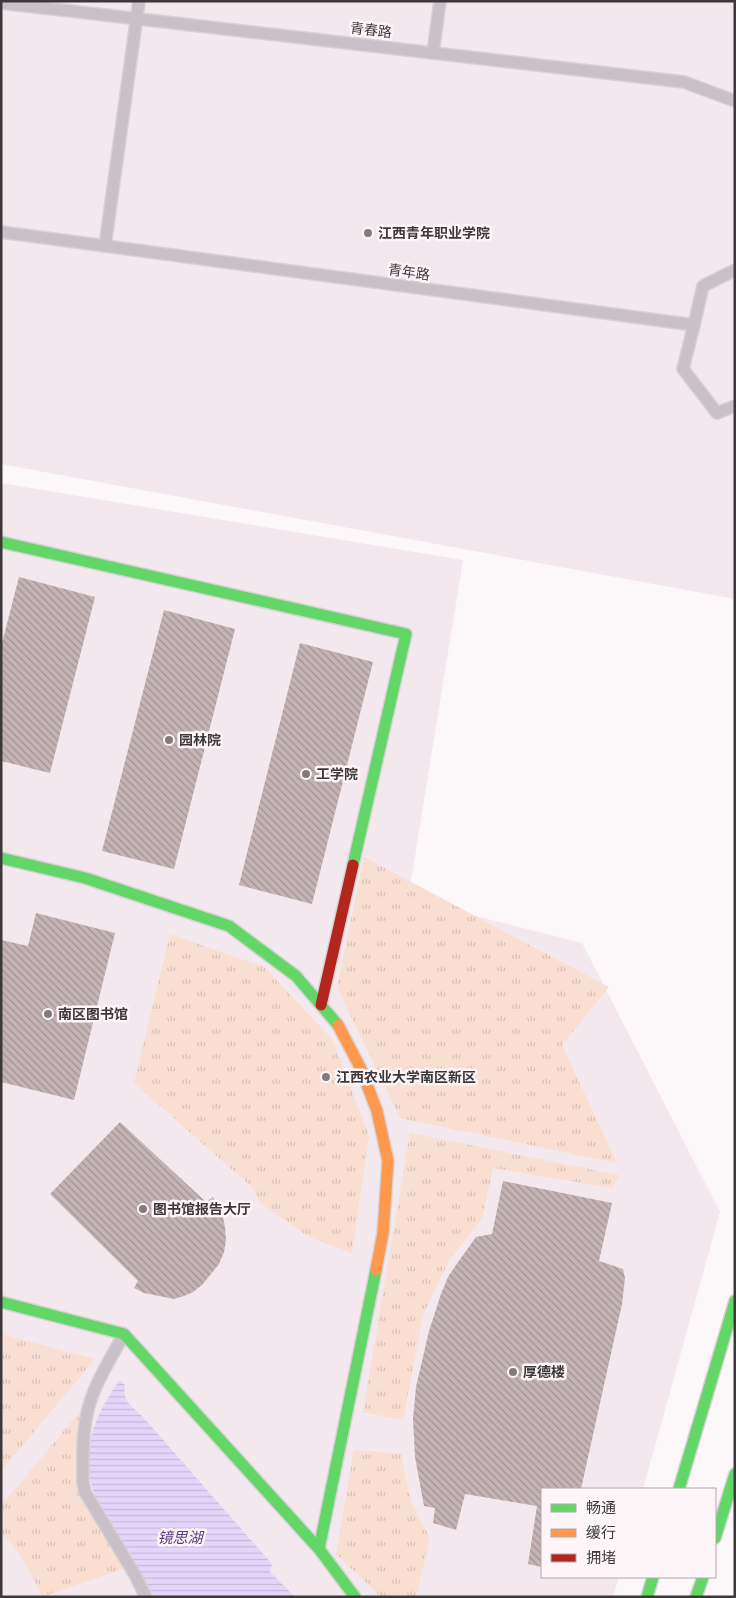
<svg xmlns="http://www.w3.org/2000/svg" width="736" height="1598" font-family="'PT Serif','Noto Sans SC',serif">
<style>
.built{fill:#f3e8ed}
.grass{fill:url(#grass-tufts)}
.water{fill:url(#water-rules)}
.building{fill:url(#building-back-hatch)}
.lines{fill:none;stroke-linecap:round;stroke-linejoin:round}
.lane-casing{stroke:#d5d2d3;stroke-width:14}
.fast-casing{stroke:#d5d2d3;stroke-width:14}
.slow-casing{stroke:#d5d2d3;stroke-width:14}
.jam-casing{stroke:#d5d2d3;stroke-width:14}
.lane{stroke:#cac1c8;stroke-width:11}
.fast{stroke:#63d668;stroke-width:11}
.slow{stroke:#ff974d;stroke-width:11}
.jam{stroke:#b3261e;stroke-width:11}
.poi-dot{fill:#807c7d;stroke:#fef5f8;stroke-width:2}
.labels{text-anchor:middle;stroke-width:5;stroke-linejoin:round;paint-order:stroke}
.street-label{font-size:14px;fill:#3d393a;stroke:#fef5f8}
.poi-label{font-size:14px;font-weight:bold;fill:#3d393a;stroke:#fef5f8;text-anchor:start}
.water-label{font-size:15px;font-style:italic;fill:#5e3b84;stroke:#fef5f8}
</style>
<defs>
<pattern id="grass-tufts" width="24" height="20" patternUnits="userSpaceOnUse" patternTransform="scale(1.25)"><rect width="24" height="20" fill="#f9dfd2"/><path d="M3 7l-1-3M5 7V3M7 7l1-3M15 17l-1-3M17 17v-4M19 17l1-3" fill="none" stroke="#d6c0b5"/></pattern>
<pattern id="water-rules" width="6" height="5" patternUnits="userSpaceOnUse" patternTransform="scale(1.25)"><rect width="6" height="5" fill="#e6d5fa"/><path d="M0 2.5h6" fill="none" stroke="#c6b8d7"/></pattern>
<pattern id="building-back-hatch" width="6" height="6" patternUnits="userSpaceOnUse" patternTransform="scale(1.25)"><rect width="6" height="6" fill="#c4b4b5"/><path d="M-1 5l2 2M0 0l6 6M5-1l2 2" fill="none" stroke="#a09394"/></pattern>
</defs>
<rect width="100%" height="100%" fill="#fcf7f9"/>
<g class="built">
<polygon points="1,1 735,1 735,599 1,464"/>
<polygon points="1,483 463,560 408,899 582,943 720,1212 643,1489 542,1489 542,1577 619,1577 613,1597 1,1597"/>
</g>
<g class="grass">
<polygon points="364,857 609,987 562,1045 617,1163 400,1118 337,987"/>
<polygon points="170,934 264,967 332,1039 369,1136 352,1253 309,1237 260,1203 253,1188 134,1083"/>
<polygon points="410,1133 619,1175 612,1188 493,1168 482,1219 449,1260 423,1315 403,1420 363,1412"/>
<polygon points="1,1334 95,1359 1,1471"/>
<path d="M81 1410 79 1492 123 1569 42 1597C31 1574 19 1550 1 1532V1506Z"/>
<polygon points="354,1450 401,1454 411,1502 430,1538 416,1597 381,1597 336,1554"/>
</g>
<path class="water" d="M120 1380 125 1385C122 1403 132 1405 143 1417L272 1564 270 1572 295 1597H154C141 1570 122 1548 107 1522 77 1470 85 1427 120 1380Z"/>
<g class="building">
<polygon points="19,577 95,597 50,773 1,761 1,647"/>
<polygon points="164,610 235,629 174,869 102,851"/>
<polygon points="300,643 373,662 312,904 239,885"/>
<polygon points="36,913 115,933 74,1100 1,1082 1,940 28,946"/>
<polygon points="120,1122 206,1202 213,1197 222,1213 225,1227 226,1240 224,1252 219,1264 202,1285 193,1292 184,1296 174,1299 144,1293 134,1288 138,1281 50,1194"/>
<polygon points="503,1181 612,1203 599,1261 623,1269 625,1278 622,1304 581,1489 542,1489 542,1567 528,1564 537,1506 465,1494 456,1530 433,1523 435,1508 424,1506 415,1457 413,1419 416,1387 429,1331 441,1294 448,1277 456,1265 476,1237 492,1234"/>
</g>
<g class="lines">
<g class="lane-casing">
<g id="lane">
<polyline points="1,3 684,82 735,101"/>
<polyline points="433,53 440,1"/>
<polyline points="1,232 694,325 683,369 717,413 735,406"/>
<polyline points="105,246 139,1"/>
<polyline points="694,325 703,286 735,270"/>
<path d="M124 1334C110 1360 93 1385 87 1414 82 1436 83 1461 83 1483L85 1492 135 1575 146 1597"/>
</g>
</g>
<g class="fast-casing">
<g id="fast">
<polyline points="1,542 406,634 353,865"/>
<polyline points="1,858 85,878 229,926 296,976 338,1025"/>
<polyline points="1,1302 124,1334 319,1549 355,1597"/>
<polyline points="679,1489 735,1301"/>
<polyline points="715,1538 735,1474"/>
<polyline points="319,1549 376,1270"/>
<polyline points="647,1597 653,1577"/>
<polyline points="696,1597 703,1577"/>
</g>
</g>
<g class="slow-casing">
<polyline id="slow" points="338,1025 361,1069 377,1111 388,1161 383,1233 376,1270"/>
</g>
<g class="jam-casing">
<polyline id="jam" points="321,1005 353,865"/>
</g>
<use href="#lane" class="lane"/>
<use href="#fast" class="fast"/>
<use href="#slow" class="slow"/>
<use href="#jam" class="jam"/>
</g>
<g class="poi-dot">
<circle cx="368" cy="233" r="5"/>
<circle cx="169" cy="740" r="5"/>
<circle cx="306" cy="774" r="5"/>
<circle cx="48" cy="1014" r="5"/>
<circle cx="326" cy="1077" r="5"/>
<circle cx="143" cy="1209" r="5"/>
<circle cx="513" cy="1372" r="5"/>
</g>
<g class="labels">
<g class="street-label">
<text transform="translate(371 30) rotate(7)" y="5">青春路</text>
<text transform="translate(409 272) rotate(8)" y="5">青年路</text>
</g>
<g class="poi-label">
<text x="378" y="238">江西青年职业学院</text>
<text x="179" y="745">园林院</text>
<text x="316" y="779">工学院</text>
<text x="58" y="1019">南区图书馆</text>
<text x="336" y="1082">江西农业大学南区新区</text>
<text x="153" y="1214">图书馆报告大厅</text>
<text x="523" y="1377">厚德楼</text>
</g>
<g class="water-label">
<text x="180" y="1543">镜思湖</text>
</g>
</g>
<rect width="736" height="1598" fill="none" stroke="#3d393a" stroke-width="5"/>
<rect x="541" y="1488" width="175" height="90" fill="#fef5f8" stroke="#b1aaac"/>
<rect x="551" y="1504" width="25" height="8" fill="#63d668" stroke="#b1aaac"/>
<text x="586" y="1513" font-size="15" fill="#3d393a">畅通</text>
<rect x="551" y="1529" width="25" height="8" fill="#ff974d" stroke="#b1aaac"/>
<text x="586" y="1538" font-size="15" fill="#3d393a">缓行</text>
<rect x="551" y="1554" width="25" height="8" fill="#b3261e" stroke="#b1aaac"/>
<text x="586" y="1563" font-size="15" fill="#3d393a">拥堵</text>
</svg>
